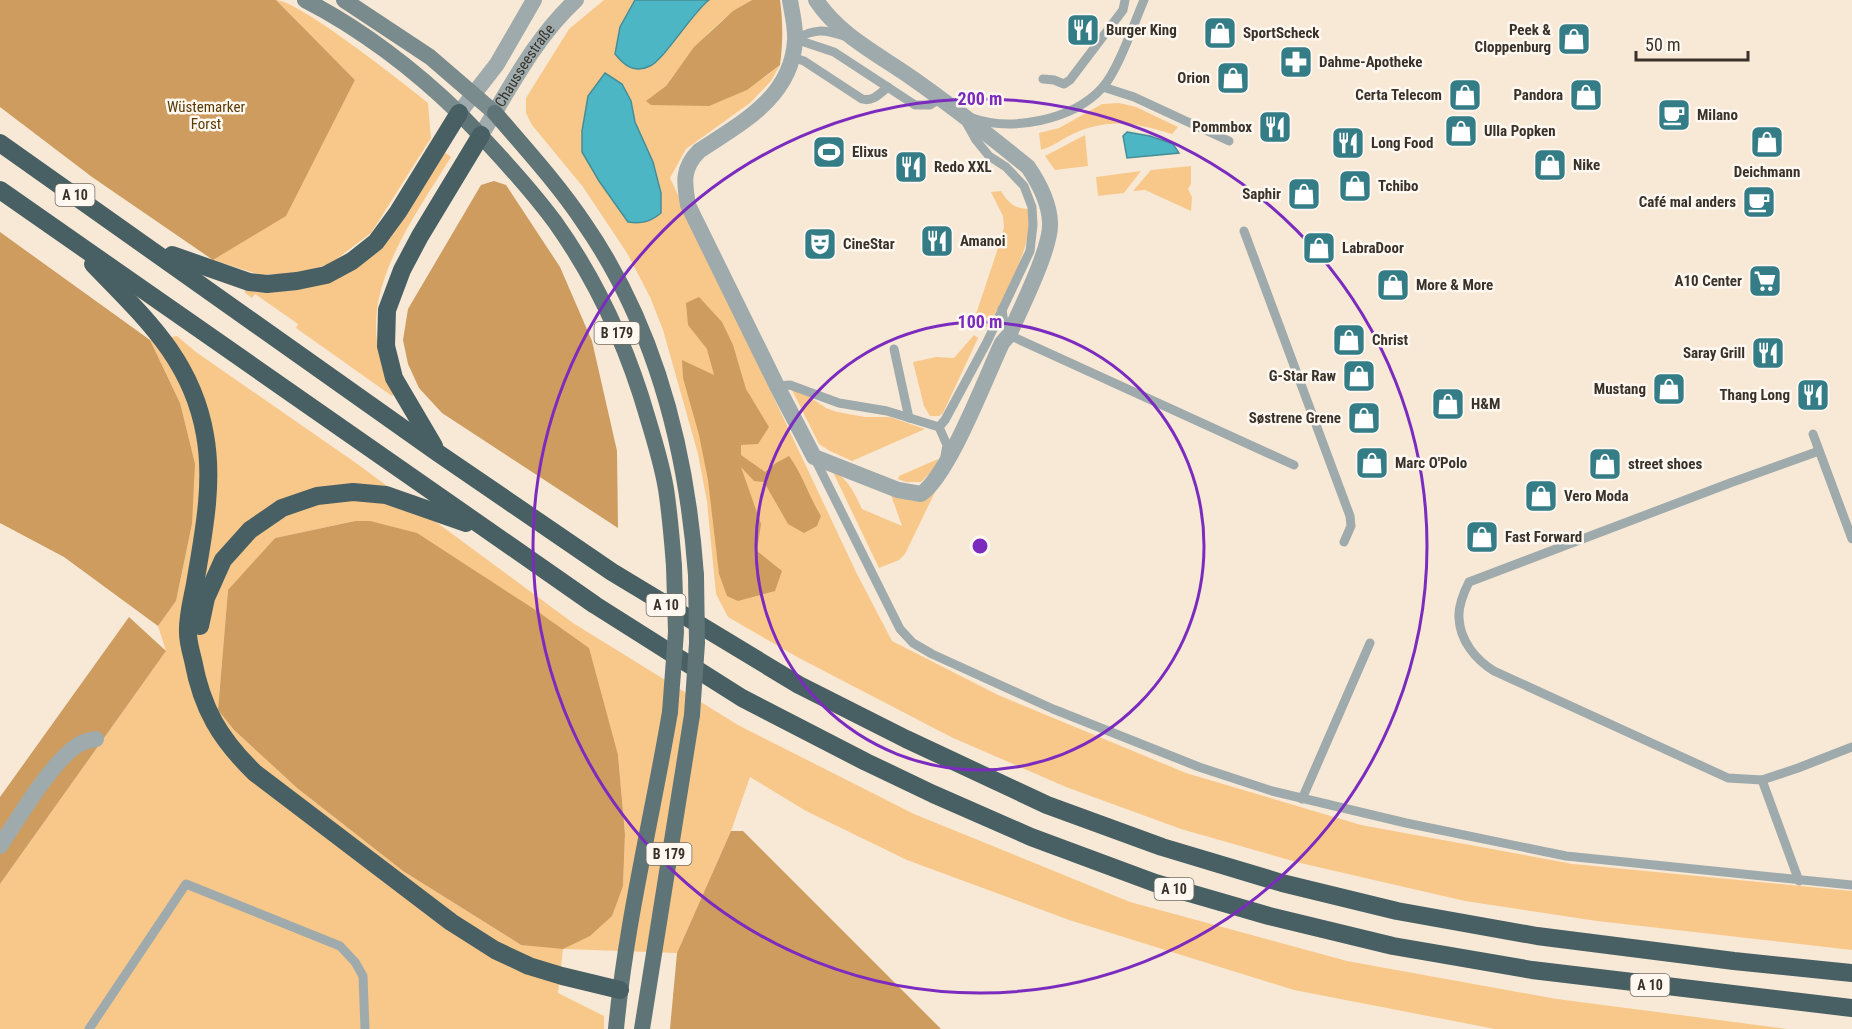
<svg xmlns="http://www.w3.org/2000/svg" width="1852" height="1029" font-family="'Roboto Condensed',sans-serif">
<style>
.green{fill:#f8c88b;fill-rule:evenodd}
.forest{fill:#cd9c5e}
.water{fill:#4cb6c5;stroke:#468e97;stroke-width:1.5}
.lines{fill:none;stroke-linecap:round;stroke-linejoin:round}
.service{stroke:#9faaac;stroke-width:9}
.minor{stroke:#9faaac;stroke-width:16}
.tertiary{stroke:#9faaac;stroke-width:16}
.secondary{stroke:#798b8d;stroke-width:16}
.primary{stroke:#5f7477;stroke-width:16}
.motorway{stroke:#486064;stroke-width:18}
.primary-bridge{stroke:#5f7477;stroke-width:16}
.ring{fill:none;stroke:#7b2cbf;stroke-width:3}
.labels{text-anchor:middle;stroke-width:5;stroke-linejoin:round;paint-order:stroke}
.shield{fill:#fef8f0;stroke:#736d66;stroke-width:1.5}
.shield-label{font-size:14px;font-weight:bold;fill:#38322b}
.poi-label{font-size:15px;font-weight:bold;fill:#38322b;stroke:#fef8f0;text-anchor:start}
.street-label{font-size:15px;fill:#38322b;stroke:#fef8f0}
.park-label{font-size:15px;fill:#593904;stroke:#fef8f0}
.centre{fill:#7b2cbf;stroke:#fef8f0;stroke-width:3}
.ring-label{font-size:18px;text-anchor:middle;font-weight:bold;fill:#7b2cbf;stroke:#fef8f0;stroke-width:5;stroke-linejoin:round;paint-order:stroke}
</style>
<rect width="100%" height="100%" fill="#f8e9d6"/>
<g class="green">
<path d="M276 0C298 0 405 84 428 103L431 138 371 233 330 264 297 273 261 275 213 260 286 215 355 80Z"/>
<path d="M604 0H635L620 27 662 54 688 20 709 0H752C713 22 692 50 666 86L764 78 780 65 771 81 750 103 686 149 670 178 857 574 892 641 998 695 1186 773 1361 825 1573 864 1852 891V950L1597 921 1465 901 1296 862 1181 829 1066 787 951 737 799 658 728 617 716 594 707 502 698 454 663 330 650 297 627 253 583 187 532 125 526 113V98L569 29ZM604 73 622 84 631 101 635 122 653 162 661 193Z"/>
<path d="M1119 103 1136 107 1178 127 1172 134C1136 123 1110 118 1075 133 1063 138 1053 147 1041 150L1039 133 1059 128 1102 104Z"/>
<polygon points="1085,135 1088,166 1055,170 1045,156"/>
<path d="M443 151 451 157C419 210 365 280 378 347 381 363 389 379 395 394L392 396 296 328 298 324 255 294 252 298 244 292 246 289 343 274Z"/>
<polygon points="1191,166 1191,184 1188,189 1192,197 1191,211 1145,190 1133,191 1151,170"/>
<polygon points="1141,171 1124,193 1098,196 1096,177"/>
<path d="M1001 191C1008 203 1015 209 1029 209 1034 247 1006 290 990 324L988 327 980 326 975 317 1001 239 1004 227 1003 216 991 192Z"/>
<polygon points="974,335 978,338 943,413 939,416 930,416 924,406 913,362 936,357 954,358"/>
<path d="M177 336 196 352 356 463 573 623 738 725 914 814 1130 902 1347 961 1557 999 1788 1029H1495L1294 990 1069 920 907 860 806 811 750 777 731 831 677 953 563 949 558 993 604 1016V1029H0V884L166 651 158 626 176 601 192 524 180 403 150 340ZM355 521H370L618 755 625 834 623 886 521 945 403 871 297 788 234 730 218 710 228 591 275 538Z"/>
<polygon points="792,390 805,394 826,408 837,412 865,417 890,417 925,429 852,461 830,451 819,444"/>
<polygon points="938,459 937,466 921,482 906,482 898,479 899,476"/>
<path d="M832 470C849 480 854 492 862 509L902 526 891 495C918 498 907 509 936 490L905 554 899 560 879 568Z"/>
</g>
<g class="forest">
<polygon points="0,0 276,0 355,80 286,216 213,260 92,177 0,107"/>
<path d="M752 0H780C783 22 783 43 780 65L747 90 709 106 651 105 646 101 666 86 694 47 733 11Z"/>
<polygon points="494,181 506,185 560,267 592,341 617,451 618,528 442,413 419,388 408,364 403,340 408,309 481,185"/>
<polygon points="0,232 150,340 180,403 195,464 192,524 176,601 158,626 64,557 0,523"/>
<path d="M699 297 722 322 733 345 746 389 769 427 758 444 741 445V455L765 472 776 463 789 456C803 475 809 497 821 516L817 526 804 533 788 524 764 482 754 481 741 467 761 524 757 551 782 571 775 591 738 601 727 596 719 574 708 480 699 435 683 378 682 360 714 375 707 349 688 325 686 303Z"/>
<polygon points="355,521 370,521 417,533 537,611 589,648 618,755 625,834 623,886 612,916 590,936 563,949 521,945 403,871 297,788 234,730 218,710 228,590 275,538"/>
<polygon points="129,617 166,651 0,884 0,797"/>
<polygon points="731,831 743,831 941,1029 670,1029 677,953"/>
</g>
<g class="water">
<path d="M635 0H709C692 13 663 61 650 66 634 74 624 65 615 54L620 27Z"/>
<path d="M605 73 622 84 631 101 635 122 653 162 661 193V213C650 222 642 224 628 222L599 181 582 152V131L588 96Z"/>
<polygon points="1127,132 1150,136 1173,144 1179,153 1127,158 1123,136"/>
</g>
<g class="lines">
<g class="service">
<polyline points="795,39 834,52 915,105 930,105 940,98"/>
<path d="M795 39C815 29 823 29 844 36"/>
<path d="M792 57 804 61 862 99C873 102 879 94 888 87"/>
<polyline points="1043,79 1054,80 1064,84 1070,80 1123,10 1125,0"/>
<polyline points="1103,87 1134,97 1229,141"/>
<path d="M972 118C1012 132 1073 120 1102 88 1118 71 1134 23 1144 0"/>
<polyline points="1244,231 1350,516 1351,526 1344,542"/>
<polyline points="1002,309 1004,324 1009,335 1294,465"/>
<polyline points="894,349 909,418"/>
<polyline points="777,386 790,385 839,403 887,411 939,427 947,445 945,456"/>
<polyline points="939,427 945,420 987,342 1030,251 1033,225 1032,207 1024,186 1006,167 989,156 976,140 967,124"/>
<polyline points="1813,434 1852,539"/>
<path d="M1819 451 1730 483 1469 582C1464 592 1458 606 1459 618 1460 641 1476 660 1494 671L1728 778 1762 780 1798 768 1852 747"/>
<polyline points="815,459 900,629 913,643 932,654 1053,709 1199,767 1272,791 1406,823 1566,856 1852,885"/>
<polyline points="1762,780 1799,881"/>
<polyline points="1302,799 1370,643"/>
<polyline points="89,1029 186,884 340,946 355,962 363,976 365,1029"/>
</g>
<g class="minor">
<path d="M790 0C792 13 796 28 795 41 791 98 741 123 699 151 682 168 684 182 688 205L777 386 814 457 898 490 921 494C949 475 986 377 1002 343L1009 335C1020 310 1052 247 1050 222 1049 203 1039 183 1028 167 990 136 952 106 912 78 878 54 840 36 816 0"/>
<path d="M0 846C18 819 52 761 78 745 83 742 90 740 96 739"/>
</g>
<g class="tertiary">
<polyline points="459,113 497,64 534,0"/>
<path id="s1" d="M481 135C510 88 535 38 576 0"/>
</g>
<g class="secondary">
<path d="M305 0C360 28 415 70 459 113"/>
<polyline points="344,0 430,57 495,113"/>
</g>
<g class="primary">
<path d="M459 113C493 148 526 183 555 222 597 281 628 349 648 419 655 442 662 465 666 489 670 515 672 540 674 566"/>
<path d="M495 113C525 148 558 184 584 223 656 327 687 451 696 575"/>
<path d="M616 1029C626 922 652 818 670 712"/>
<polyline points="642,1029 692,715"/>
</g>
<g class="motorway">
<polyline points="0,143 438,453 612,572 799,685 906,739 1047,805 1162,847 1282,883 1397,911 1537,936 1734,961 1852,973"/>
<polyline points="0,190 595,605 742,698 866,762 933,794 1031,837 1155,883 1269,916 1393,946 1532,970 1852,1008"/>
<polyline points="172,255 249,282 267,284 297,281 326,275 352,261 376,242 398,212 459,113"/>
<path d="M93 264C144 317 192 359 205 435 214 484 203 536 195 584 192 600 187 618 188 633 188 642 191 652 193 660 202 709 220 739 255 773L451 922 495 950 529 966 562 976 620 990"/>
<polyline points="434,446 394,378 386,346 387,310 402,270 420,236 481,135"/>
<polyline points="200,626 206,598 223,560 250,530 282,508 317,496 353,492 386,495 466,523"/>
</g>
<g class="primary-bridge">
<polyline points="670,712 676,632 674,566"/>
<polyline points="692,715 697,643 696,575"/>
</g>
</g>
<g class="ring">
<circle cx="980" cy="546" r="224"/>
<circle cx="980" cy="546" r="447"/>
</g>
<defs>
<g id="restaurant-square" transform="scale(1.725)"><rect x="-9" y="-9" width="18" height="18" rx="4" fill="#357d86" stroke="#fef8f0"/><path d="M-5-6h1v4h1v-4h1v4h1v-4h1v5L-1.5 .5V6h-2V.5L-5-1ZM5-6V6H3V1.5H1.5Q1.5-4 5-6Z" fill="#fff"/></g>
<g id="shop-square" transform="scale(1.725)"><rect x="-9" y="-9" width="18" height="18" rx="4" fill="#357d86" stroke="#fef8f0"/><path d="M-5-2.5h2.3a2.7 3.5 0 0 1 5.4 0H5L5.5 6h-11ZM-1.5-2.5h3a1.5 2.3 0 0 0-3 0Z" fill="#fff"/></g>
<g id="pharmacy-square" transform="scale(1.725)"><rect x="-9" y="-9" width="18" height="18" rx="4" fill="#357d86" stroke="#fef8f0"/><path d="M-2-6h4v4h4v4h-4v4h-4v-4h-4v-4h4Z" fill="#fff"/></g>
<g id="cafe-square" transform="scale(1.725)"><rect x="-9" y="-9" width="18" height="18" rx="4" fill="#357d86" stroke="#fef8f0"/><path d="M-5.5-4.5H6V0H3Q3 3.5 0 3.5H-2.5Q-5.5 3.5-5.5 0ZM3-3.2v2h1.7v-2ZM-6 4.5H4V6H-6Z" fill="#fff"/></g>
<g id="stadium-square" transform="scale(1.725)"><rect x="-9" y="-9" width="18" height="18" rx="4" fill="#357d86" stroke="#fef8f0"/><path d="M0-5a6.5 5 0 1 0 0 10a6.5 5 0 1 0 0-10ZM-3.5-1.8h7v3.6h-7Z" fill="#fff"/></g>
<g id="theatre-square" transform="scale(1.725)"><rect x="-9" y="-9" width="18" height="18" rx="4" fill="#357d86" stroke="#fef8f0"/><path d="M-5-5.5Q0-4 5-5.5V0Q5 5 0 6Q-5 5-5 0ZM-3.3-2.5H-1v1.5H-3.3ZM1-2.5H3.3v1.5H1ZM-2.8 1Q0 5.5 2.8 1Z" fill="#fff"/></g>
<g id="supermarket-square" transform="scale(1.725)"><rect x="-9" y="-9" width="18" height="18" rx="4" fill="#357d86" stroke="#fef8f0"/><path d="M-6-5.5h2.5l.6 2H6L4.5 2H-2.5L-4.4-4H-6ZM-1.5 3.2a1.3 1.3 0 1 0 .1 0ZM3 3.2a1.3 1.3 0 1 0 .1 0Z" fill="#fff"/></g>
</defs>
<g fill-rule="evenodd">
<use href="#restaurant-square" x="1083" y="30"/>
<use href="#shop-square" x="1220" y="33"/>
<use href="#shop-square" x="1574" y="39"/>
<use href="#pharmacy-square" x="1296" y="62"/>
<use href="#shop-square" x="1233" y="78"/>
<use href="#shop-square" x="1465" y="95"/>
<use href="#shop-square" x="1586" y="95"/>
<use href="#cafe-square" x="1674" y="115"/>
<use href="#restaurant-square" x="1275" y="127"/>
<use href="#shop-square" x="1461" y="131"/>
<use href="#shop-square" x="1767" y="142"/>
<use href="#restaurant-square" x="1348" y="143"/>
<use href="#stadium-square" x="829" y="152"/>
<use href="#shop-square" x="1550" y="165"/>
<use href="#restaurant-square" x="911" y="167"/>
<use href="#shop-square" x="1355" y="186"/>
<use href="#shop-square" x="1304" y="194"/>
<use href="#cafe-square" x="1759" y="202"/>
<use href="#restaurant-square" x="937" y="241"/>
<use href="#theatre-square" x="820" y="244"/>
<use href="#shop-square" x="1319" y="248"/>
<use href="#supermarket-square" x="1765" y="281"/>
<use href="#shop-square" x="1393" y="285"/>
<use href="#shop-square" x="1349" y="340"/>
<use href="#restaurant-square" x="1768" y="353"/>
<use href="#shop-square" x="1359" y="376"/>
<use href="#shop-square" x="1669" y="389"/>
<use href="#restaurant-square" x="1813" y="395"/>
<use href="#shop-square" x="1448" y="404"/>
<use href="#shop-square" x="1364" y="418"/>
<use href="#shop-square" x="1372" y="463"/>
<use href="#shop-square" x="1605" y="464"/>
<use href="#shop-square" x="1541" y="496"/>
<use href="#shop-square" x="1482" y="537"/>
</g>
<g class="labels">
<g class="shield">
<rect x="55.5" y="184" width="39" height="22" rx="4.5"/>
<rect x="594.5" y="322" width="45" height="22" rx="4.5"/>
<rect x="646.5" y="594" width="39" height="22" rx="4.5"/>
<rect x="646.5" y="843" width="45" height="22" rx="4.5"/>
<rect x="1154.5" y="878" width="39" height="22" rx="4.5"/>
<rect x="1630.5" y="974" width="39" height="22" rx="4.5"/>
</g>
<g class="shield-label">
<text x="75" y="200">A 10</text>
<text x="617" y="338">B 179</text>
<text x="666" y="610">A 10</text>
<text x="669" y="859">B 179</text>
<text x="1174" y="894">A 10</text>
<text x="1650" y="990">A 10</text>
</g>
<g class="poi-label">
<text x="1106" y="35">Burger King</text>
<text x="1551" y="35" text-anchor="end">Peek &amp;<tspan x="1551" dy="17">Cloppenburg</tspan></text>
<text x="1243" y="38">SportScheck</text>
<text x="1319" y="67">Dahme-Apotheke</text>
<text x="1210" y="83" text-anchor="end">Orion</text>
<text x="1442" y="100" text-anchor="end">Certa Telecom</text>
<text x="1563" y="100" text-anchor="end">Pandora</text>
<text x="1697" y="120">Milano</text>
<text x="1252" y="132" text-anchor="end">Pommbox</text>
<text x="1484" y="136">Ulla Popken</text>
<text x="1371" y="148">Long Food</text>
<text x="852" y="157">Elixus</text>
<text x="1573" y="170">Nike</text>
<text x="934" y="172">Redo XXL</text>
<text x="1767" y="177" text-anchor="middle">Deichmann</text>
<text x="1378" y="191">Tchibo</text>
<text x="1281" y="199" text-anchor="end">Saphir</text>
<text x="1736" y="207" text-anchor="end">Café mal anders</text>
<text x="960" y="246">Amanoi</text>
<text x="843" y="249">CineStar</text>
<text x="1342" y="253">LabraDoor</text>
<text x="1742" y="286" text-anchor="end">A10 Center</text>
<text x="1416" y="290">More &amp; More</text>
<text x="1372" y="345">Christ</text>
<text x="1745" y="358" text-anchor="end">Saray Grill</text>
<text x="1336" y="381" text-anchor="end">G-Star Raw</text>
<text x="1646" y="394" text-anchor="end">Mustang</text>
<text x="1790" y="400" text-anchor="end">Thang Long</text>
<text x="1471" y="409">H&amp;M</text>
<text x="1341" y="423" text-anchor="end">Søstrene Grene</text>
<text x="1395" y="468">Marc O'Polo</text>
<text x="1628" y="469">street shoes</text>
<text x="1564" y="501">Vero Moda</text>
<text x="1505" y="542">Fast Forward</text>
</g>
<g class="street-label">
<text dy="5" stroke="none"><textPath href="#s1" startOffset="82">Chausseestraße</textPath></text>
</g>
<g class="park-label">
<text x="206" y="112">Wüstemarker<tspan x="206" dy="17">Forst</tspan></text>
</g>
</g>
<circle cx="980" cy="546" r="9" class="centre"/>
<g class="ring-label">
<text x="980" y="105">200 m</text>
<text x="980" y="328">100 m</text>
</g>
<path d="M1636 51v9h112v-9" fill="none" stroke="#38322b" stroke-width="3"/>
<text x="1645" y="51" font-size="18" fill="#38322b" stroke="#fef8f0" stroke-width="4.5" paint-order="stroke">50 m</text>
</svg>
